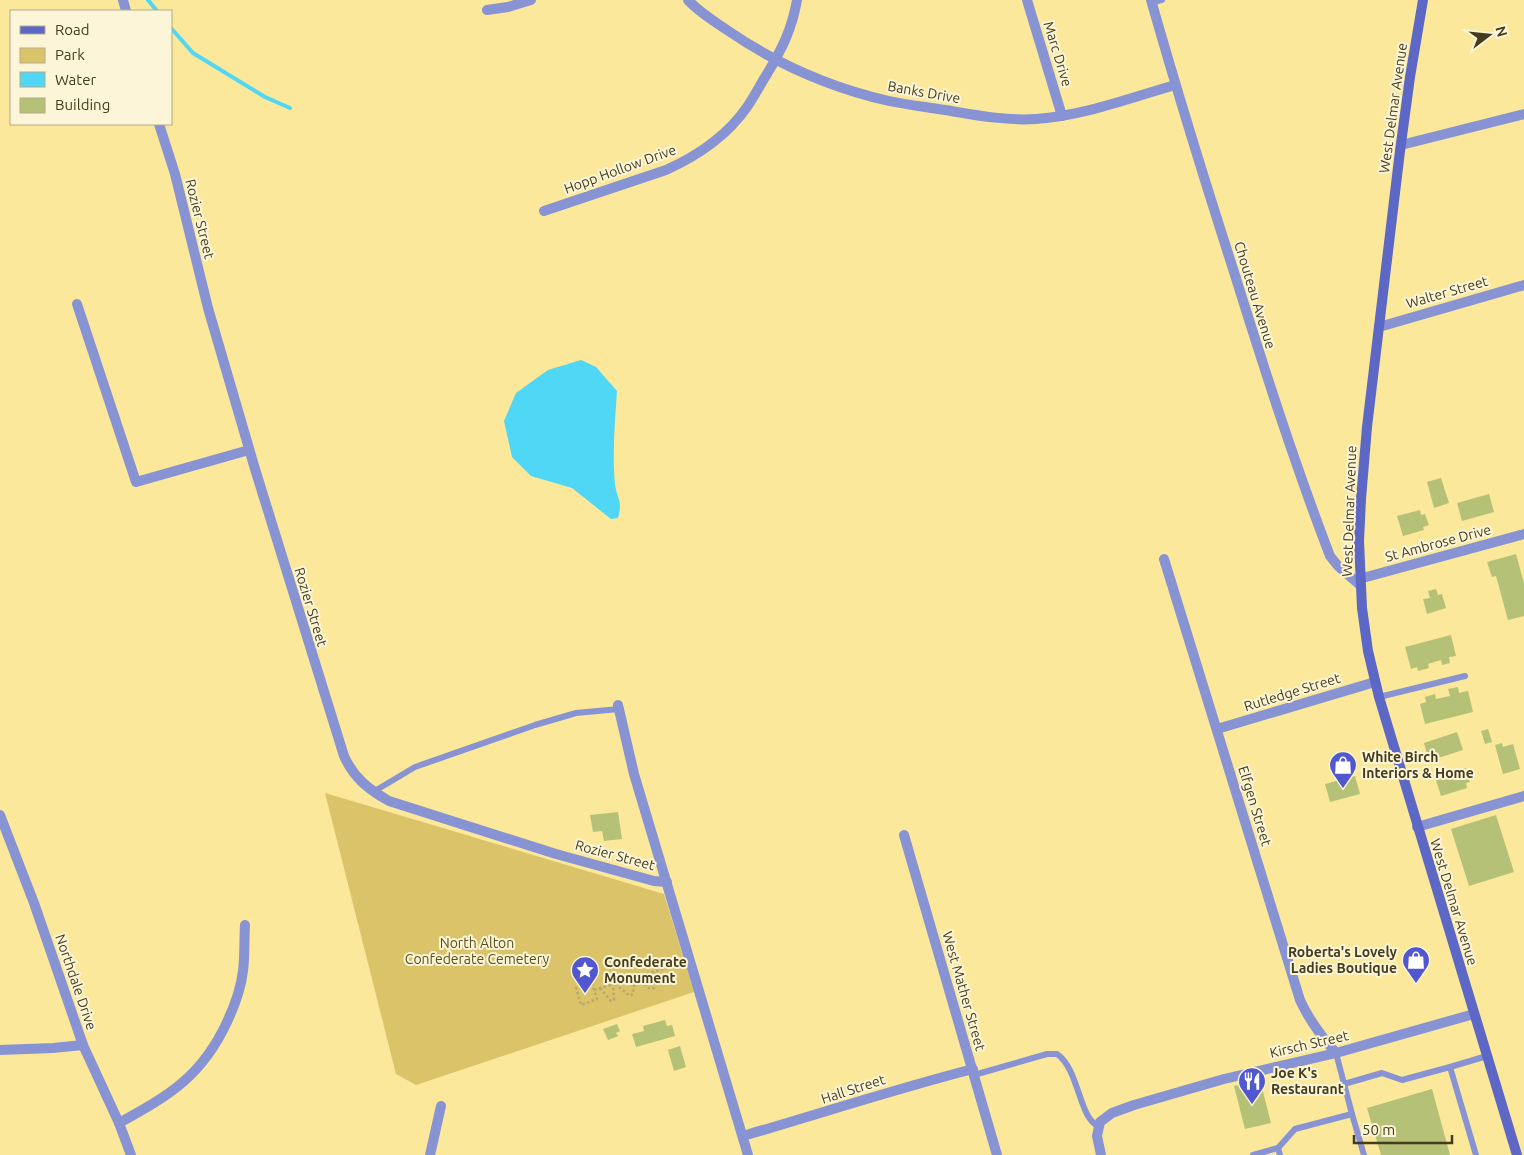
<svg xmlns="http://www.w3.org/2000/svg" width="1524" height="1155" font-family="Ubuntu,sans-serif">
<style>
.green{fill:#dac368}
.water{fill:#4fd7f5}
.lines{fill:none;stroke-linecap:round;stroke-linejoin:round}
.stream{stroke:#4fd7f5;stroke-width:4}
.building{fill:#b5c176}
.path{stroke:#b8a96d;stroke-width:2.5;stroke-dasharray:2.5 2.5;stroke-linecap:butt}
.lane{stroke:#8893d3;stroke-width:6}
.street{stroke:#8893d3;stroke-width:10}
.secondary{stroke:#5d67c5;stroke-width:10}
.labels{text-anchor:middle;stroke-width:4;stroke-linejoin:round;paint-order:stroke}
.street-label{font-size:14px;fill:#443c1c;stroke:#fcf5d7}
.poi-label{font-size:14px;font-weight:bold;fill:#443c1c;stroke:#fcf5d7;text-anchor:start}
.park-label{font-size:14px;fill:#5a4e19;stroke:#fcf5d7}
</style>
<rect width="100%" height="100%" fill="#fbe89b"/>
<polygon class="green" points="325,793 664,894 694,992 416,1085 396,1074"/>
<path class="water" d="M581 360 596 367 617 391C615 422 612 454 615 484 617 500 623 500 618 518L611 519 572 488 531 476 512 457 504 421 516 393 548 370Z"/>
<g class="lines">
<g class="stream">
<polyline points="148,0 157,11"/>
<polyline points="171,28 193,53 265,97 290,108"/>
</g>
</g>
<g class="building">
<polygon points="1441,478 1449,503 1434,508 1427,482"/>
<polygon points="1489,494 1494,512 1462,521 1457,503"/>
<polygon points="1420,510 1421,515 1425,514 1429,525 1423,527 1424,530 1403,536 1397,516"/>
<polygon points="1516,554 1524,583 1524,616 1508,620 1496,576 1492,577 1487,562"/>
<polygon points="1436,589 1438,595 1442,594 1446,608 1427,614 1423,599 1430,598 1428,591"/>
<polygon points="1451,635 1456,656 1449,657 1450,663 1442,665 1441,660 1428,664 1429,668 1418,671 1417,667 1411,669 1405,647"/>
<polygon points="1458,687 1459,693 1468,691 1473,712 1425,724 1420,704 1426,702 1425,697 1435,694 1436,699 1450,696 1448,689"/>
<polygon points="1488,729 1492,742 1485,744 1481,731"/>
<polygon points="1457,732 1463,750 1429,761 1424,743"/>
<polygon points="1502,743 1503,747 1513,744 1520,769 1503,774 1495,745"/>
<polygon points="1466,768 1470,782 1466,783 1467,788 1441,796 1435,777"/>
<polygon points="1355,776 1360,794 1330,802 1325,784"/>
<polygon points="618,812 622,839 604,841 602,831 593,832 590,815"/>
<polygon points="1496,815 1514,872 1469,886 1451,829"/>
<polygon points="665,1020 667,1026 672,1025 675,1036 636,1047 632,1034 644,1031 643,1026"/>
<polygon points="617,1024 620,1031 616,1033 618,1036 608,1040 603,1029"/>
<polygon points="680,1046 686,1067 674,1071 668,1050"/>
<polygon points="1260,1080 1271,1123 1245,1129 1234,1086"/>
<polygon points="1432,1089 1450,1155 1381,1155 1367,1108"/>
</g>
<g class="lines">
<g class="path">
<polyline points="637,977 650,989 654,988 656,971"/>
<polygon points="592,983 597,999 581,1005 576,988"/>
<polyline points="615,984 630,996 633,994 635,977"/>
<polyline points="600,988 611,1001 614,1000 613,984"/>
<polyline points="594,990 679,964"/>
</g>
<g class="lane">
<polyline points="1152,3 1162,0"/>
<polyline points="1379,697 1465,676"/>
<polyline points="373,792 415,767 535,725 576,713 619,709"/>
<polyline points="1336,1053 1352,1114"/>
<path d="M974 1075 1047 1054H1057C1079 1069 1079 1118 1098 1126"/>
<polyline points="1344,1084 1382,1073 1402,1080 1450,1067"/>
<polyline points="1278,1148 1295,1129 1352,1114 1364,1155"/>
<polyline points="1253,1155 1278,1148 1280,1155"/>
<polyline points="1476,1155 1450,1067 1487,1056"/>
</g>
<g class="street">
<polyline points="123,0 126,11"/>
<path d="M688 0C699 12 714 21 727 30 775 63 832 88 889 101 908 105 927 107 945 110 975 115 1006 121 1036 119 1083 116 1130 98 1175 85"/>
<polyline points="1027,0 1062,116"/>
<path d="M1151 0C1177 91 1205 182 1234 272 1264 368 1294 462 1330 556L1338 566 1360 585"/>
<polyline points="487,10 508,7 531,0"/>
<path d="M159 124 175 174 208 308 255 469 344 756C354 778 368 789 389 801L556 854 654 881 667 882"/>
<polyline points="1401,145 1524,114"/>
<path d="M544 211 666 170C697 156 727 136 747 107 754 97 760 85 767 74 782 49 792 29 797 0"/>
<polyline points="77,304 136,482 249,450"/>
<polyline points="1379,327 1524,285"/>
<path d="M1164 559 1300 1000C1309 1020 1321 1036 1336 1053"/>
<polyline points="1359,579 1524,534"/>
<polyline points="618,705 634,774 748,1155"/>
<polyline points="1217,729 1375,682"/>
<polyline points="0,815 34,903 83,1045 119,1123 131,1155"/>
<polyline points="1417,827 1524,796"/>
<polyline points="904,835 997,1155"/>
<polyline points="0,1050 53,1048 83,1045"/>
<path d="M119 1123C170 1095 202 1076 227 1022 235 1005 241 988 243 971 245 956 244 940 245 925"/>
<path d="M743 1136C819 1114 895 1089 973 1069"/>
<polyline points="430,1155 441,1106"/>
<polyline points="1101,1155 1097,1136 1100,1122 1112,1113 1134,1105 1224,1079 1336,1053 1474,1014"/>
</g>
<polyline class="secondary" points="1423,0 1410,77 1400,151 1367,427 1361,499 1359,541 1362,608 1368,651 1379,697 1517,1155"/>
</g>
<defs>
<g id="shop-pin" transform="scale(1.4375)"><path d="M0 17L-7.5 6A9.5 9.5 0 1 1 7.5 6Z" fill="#5157ce" stroke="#fcf5d7"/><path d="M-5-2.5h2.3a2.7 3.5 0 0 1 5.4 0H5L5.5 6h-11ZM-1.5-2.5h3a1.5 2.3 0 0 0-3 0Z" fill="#fff"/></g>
<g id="sight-pin" transform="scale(1.4375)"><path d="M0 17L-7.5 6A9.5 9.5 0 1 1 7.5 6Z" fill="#5157ce" stroke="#fcf5d7"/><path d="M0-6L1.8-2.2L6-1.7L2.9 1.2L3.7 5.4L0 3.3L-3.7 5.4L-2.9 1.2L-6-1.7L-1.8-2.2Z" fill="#fff"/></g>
<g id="restaurant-pin" transform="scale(1.4375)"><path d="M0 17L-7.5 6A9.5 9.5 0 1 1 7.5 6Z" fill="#5157ce" stroke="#fcf5d7"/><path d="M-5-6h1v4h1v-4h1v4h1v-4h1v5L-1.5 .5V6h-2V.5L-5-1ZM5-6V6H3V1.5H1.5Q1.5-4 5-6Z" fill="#fff"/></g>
</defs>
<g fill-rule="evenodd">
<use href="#shop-pin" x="1343" y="765"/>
<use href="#shop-pin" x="1416" y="960"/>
<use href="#sight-pin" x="585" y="970"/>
<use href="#restaurant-pin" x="1252" y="1081"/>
</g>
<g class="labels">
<g class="street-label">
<text transform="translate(1058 54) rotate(73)" y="5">Marc Drive</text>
<text transform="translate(924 92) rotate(10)" y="5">Banks Drive</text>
<text transform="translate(1393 108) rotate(-82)" y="5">West Delmar Avenue</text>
<text transform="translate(620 169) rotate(-20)" y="5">Hopp Hollow Drive</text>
<text transform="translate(200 219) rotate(76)" y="5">Rozier Street</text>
<text transform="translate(1447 292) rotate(-16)" y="5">Walter Street</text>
<text transform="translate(1255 295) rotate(73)" y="5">Chouteau Avenue</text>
<text transform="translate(1349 511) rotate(-88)" y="5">West Delmar Avenue</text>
<text transform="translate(1438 543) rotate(-15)" y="5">St Ambrose Drive</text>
<text transform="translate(311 607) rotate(73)" y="5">Rozier Street</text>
<text transform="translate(1292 692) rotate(-17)" y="5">Rutledge Street</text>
<text transform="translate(1255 806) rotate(73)" y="5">Elfgen Street</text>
<text transform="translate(615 855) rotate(15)" y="5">Rozier Street</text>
<text transform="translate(1454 902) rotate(73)" y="5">West Delmar Avenue</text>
<text transform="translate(76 982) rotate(71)" y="5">Northdale Drive</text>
<text transform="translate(964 991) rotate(74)" y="5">West Mather Street</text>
<text transform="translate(1309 1044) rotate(-13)" y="5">Kirsch Street</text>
<text transform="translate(853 1089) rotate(-18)" y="5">Hall Street</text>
</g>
<g class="poi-label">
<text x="1362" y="762">White Birch<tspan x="1362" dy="16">Interiors &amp; Home</tspan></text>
<text x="1397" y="957" text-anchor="end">Roberta's Lovely<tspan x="1397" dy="16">Ladies Boutique</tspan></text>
<text x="604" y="967">Confederate<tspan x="604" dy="16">Monument</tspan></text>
<text x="1271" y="1078">Joe K's<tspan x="1271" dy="16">Restaurant</tspan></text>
</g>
<g class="park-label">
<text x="477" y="948">North Alton<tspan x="477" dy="16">Confederate Cemetery</tspan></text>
</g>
</g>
<rect x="10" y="10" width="162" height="115" fill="#fcf5d7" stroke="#b2ab8c"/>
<rect x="20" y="26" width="25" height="8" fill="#5d67c5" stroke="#b2ab8c"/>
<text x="55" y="35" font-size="15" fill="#443c1c">Road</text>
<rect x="20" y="48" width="25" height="15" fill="#dac368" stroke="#b2ab8c"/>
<text x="55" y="60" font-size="15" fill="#443c1c">Park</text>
<rect x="20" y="72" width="25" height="15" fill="#4fd7f5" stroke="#b2ab8c"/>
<text x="55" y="85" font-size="15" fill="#443c1c">Water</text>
<rect x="20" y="98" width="25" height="15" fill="#b5c176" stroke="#b2ab8c"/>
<text x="55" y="110" font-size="15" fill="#443c1c">Building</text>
<g transform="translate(1489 35) rotate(74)" stroke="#fcf5d7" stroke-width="4" paint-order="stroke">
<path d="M0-4L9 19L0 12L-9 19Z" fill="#443c1c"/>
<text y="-8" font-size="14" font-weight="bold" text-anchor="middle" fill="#443c1c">N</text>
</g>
<path d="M1354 1135v8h98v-8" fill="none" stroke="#443c1c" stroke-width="2.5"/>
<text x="1362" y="1135" font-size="15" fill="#443c1c" stroke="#fcf5d7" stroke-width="4" paint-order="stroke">50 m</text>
</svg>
